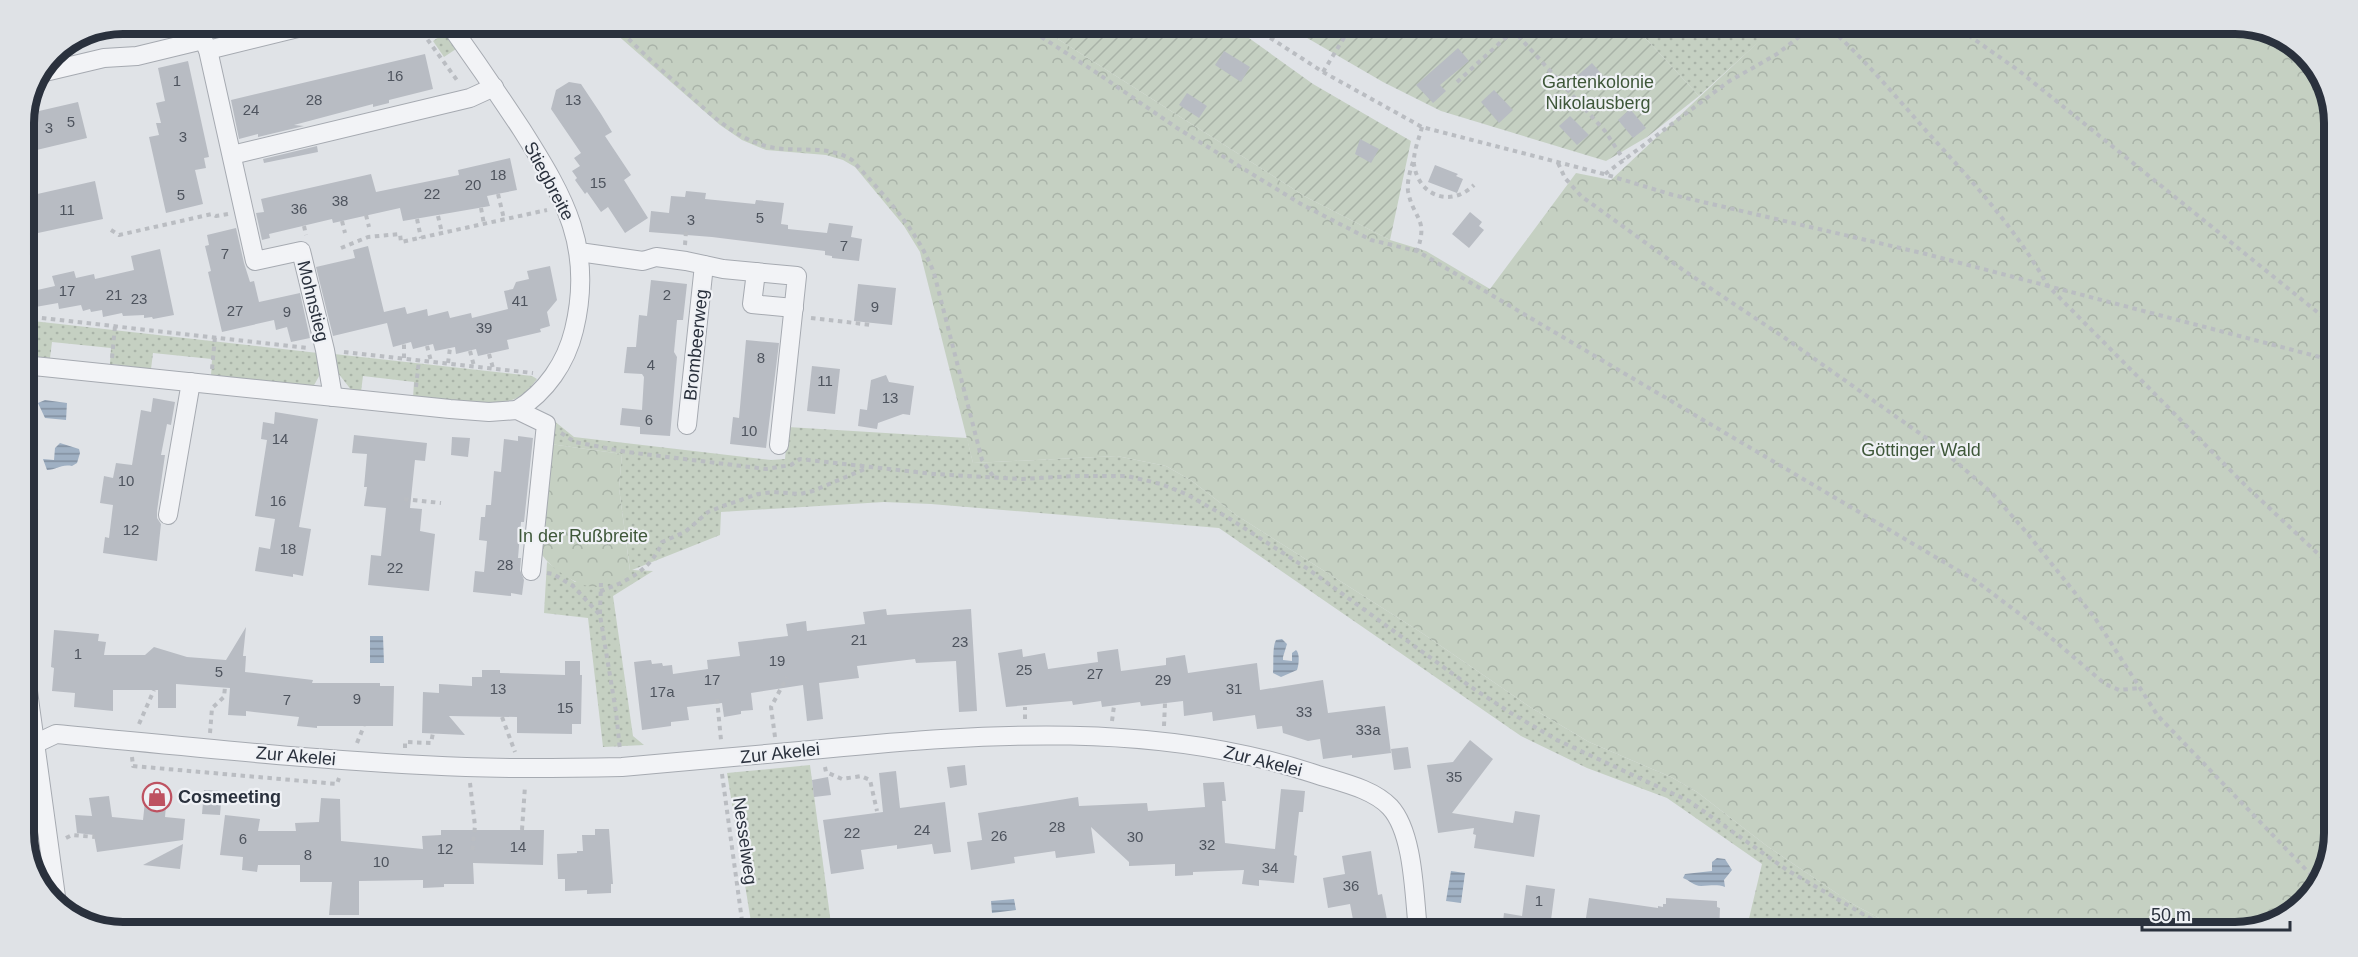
<svg xmlns="http://www.w3.org/2000/svg" width="2358" height="957" font-family="Helvetica,sans-serif">
<style>
.grass{fill:url(#grass-dots)}
.park{fill:url(#park-crowns)}
.garden{fill:url(#garden-furrows)}
.water{fill:url(#water-rules)}
.building{fill:#b8bcc3}
.lines{fill:none;stroke-linecap:round;stroke-linejoin:round}
.street-casing{stroke:#a6aab1;stroke-width:20}
.path{stroke:#babdc2;stroke-width:4;stroke-dasharray:4.5 4.5;stroke-linecap:butt}
.street{stroke:#f2f3f6;stroke-width:18}
.labels{text-anchor:middle;stroke-width:4.5;stroke-linejoin:round;paint-order:stroke}
.number-label{font-size:15px;fill:#4e545e}
.park-label{font-size:18px;fill:#3e5739;stroke:#eff1f5}
.street-label{font-size:18px;fill:#2a313d;stroke:#eff1f5}
.poi-label{font-size:18px;font-weight:bold;fill:#2a313d;stroke:#eff1f5;text-anchor:start}
.rim{fill:none;stroke:#2a313d;stroke-width:8}
</style>
<defs>
<pattern id="grass-dots" width="8" height="8" patternUnits="userSpaceOnUse" patternTransform="scale(1.5)"><rect width="8" height="8" fill="#c5d0c2"/><path d="M2 2h.1M6 6h.1" fill="none" stroke="#a9b3a8" stroke-width="1.8" stroke-linecap="round"/></pattern>
<pattern id="park-crowns" width="20" height="18" patternUnits="userSpaceOnUse" patternTransform="scale(1.5)"><rect width="20" height="18" fill="#c5d0c2"/><path d="M2 6a3 3 0 1 1 6 0M12 15a3 3 0 1 1 6 0" fill="none" stroke="#a9b3a8"/></pattern>
<pattern id="garden-furrows" width="10" height="10" patternUnits="userSpaceOnUse" patternTransform="scale(1.5)"><rect width="10" height="10" fill="#c5d0c2"/><path d="M-1 1l2-2M0 10L10 0M9 11l2-2" fill="none" stroke="#a9b3a8"/></pattern>
<pattern id="water-rules" width="6" height="5" patternUnits="userSpaceOnUse" patternTransform="scale(1.5)"><rect width="6" height="5" fill="#9fb0c3"/><path d="M0 2.5h6" fill="none" stroke="#8290a0"/></pattern>
</defs>
<rect width="100%" height="100%" fill="#e0e3e7"/>
<g class="grass">
<polygon points="1637,29 1772,30 1699,96"/>
<polygon points="445,33 456,49 444,57 433,41"/>
<polygon points="24,320 318,353 323,369 313,387 211,376 212,359 153,353 151,369 110,364 111,348 52,342 50,358 24,355"/>
<path d="M334 354 532 376 537 379C532 385 527 392 521 396 496 411 441 400 413 398L414 382 363 376 361 392 352 391 338 373Z"/>
<polygon points="553,420 574,437 771,460 785,459 788,427 967,438 973,463 1117,456 1166,466 1192,481 1236,515 1422,633 1530,707 1589,742 1671,777 1697,792 1767,846 1851,903 1905,932 1746,931 1762,864 1667,798 1587,768 1521,736 1219,528 931,504 884,502 721,512 720,535 632,570 653,571 613,596 633,736 644,745 603,747 588,618 544,613 547,562 575,582 630,570 619,488 622,454 550,444"/>
<polygon points="810,765 831,924 751,922 727,773"/>
</g>
<g class="park">
<polygon points="607,26 1039,27 1306,197 1390,240 1426,251 1490,289 1576,173 1611,180 1771,30 2272,31 2314,63 2334,117 2327,871 2290,916 2235,933 1905,932 1851,903 1767,846 1697,792 1671,777 1589,742 1530,707 1422,633 1236,515 1192,481 1166,466 1117,456 973,463 920,252 904,226 855,167 843,160 826,155 766,150 742,140 720,125"/>
<path d="M550 444 622 454 619 488 630 571C623 578 607 586 597 587 578 588 547 566 539 550Z"/>
</g>
<g class="garden">
<polygon points="1039,27 1235,28 1313,84 1411,141 1390,240 1306,197"/>
<polygon points="1290,28 1637,29 1699,96 1647,137 1606,161 1441,111 1383,82"/>
</g>
<g class="water">
<polygon points="45,400 67,403 66,420 45,418 38,403"/>
<path d="M60 443 79 449 80 453 77 463 72 466C60 464 57 470 47 470L43 459 54 460 55 448Z"/>
<polygon points="370,636 383,636 384,663 370,663"/>
<path d="M1282 639 1287 644 1283 657V660L1292 661V653L1296 650C1300 653 1299 665 1297 670L1281 677 1273 673C1274 664 1272 647 1276 640Z"/>
<path d="M1717 858 1725 859 1732 870 1724 880 1725 887C1716 884 1710 886 1701 886 1694 886 1689 880 1683 878L1685 874 1712 871V862Z"/>
<polygon points="1451,871 1465,873 1461,903 1446,901"/>
<polygon points="1014,899 1016,910 992,913 991,901"/>
</g>
<g class="building">
<polygon points="1458,48 1469,61 1440,85 1446,91 1433,103 1416,85"/>
<polygon points="1224,51 1250,67 1241,82 1215,65"/>
<polygon points="425,54 433,89 389,100 389,103 373,107 373,104 294,125 304,126 258,137 258,134 239,139 231,100"/>
<polygon points="188,61 209,157 204,158 206,168 195,170 203,204 166,213 149,137 159,135 156,123 161,123 156,103 165,101 158,68"/>
<polygon points="1592,63 1605,78 1591,90 1589,87 1587,89 1577,76"/>
<polygon points="569,82 581,84 601,114 612,132 605,136 631,175 624,180 648,218 625,233 608,207 601,212 587,192 585,194 575,180 577,178 572,171 580,166 574,158 581,153 551,109 556,90"/>
<polygon points="1494,90 1513,110 1499,123 1481,102"/>
<polygon points="1187,93 1207,106 1199,118 1179,105"/>
<polygon points="78,102 87,138 24,153 26,114"/>
<polygon points="1630,109 1646,128 1633,138 1618,120"/>
<polygon points="1570,116 1589,135 1577,145 1559,126"/>
<polygon points="1360,139 1379,149 1371,163 1355,154"/>
<polygon points="317,146 318,152 264,163 263,159"/>
<polygon points="510,158 517,190 487,196 490,206 403,221 400,208 333,223 332,219 269,234 270,238 262,240 256,213 264,212 261,199 371,174 376,192 459,175 458,170"/>
<polygon points="1435,165 1458,174 1456,176 1463,179 1457,193 1428,182"/>
<polygon points="95,181 103,219 24,236 24,197"/>
<polygon points="686,191 706,193 705,199 755,204 756,200 784,203 781,224 788,225 788,229 827,233 829,223 853,226 851,237 862,239 859,261 832,258 832,256 825,255 825,251 712,237 649,232 651,211 669,213 671,196 685,197"/>
<polygon points="1470,212 1482,222 1479,226 1484,230 1469,248 1452,234"/>
<polygon points="236,228 244,263 250,282 254,281 259,302 300,293 310,338 291,342 287,327 276,330 274,320 222,332 208,272 211,271 205,246 209,245 207,235"/>
<polygon points="368,246 384,312 405,307 407,314 427,309 428,316 448,311 450,318 471,313 472,318 508,309 504,291 513,289 516,282 529,279 527,271 550,266 557,300 547,312 550,326 540,329 541,332 507,340 509,349 478,356 476,349 456,354 455,347 435,351 433,344 413,349 411,342 393,347 387,323 333,336 316,267 355,258 353,250"/>
<polygon points="160,249 174,315 153,319 152,317 144,318 144,315 123,316 122,313 103,317 102,310 91,312 90,309 83,311 81,305 59,309 58,303 24,309 24,293 55,286 52,276 74,271 76,278 94,274 95,279 134,270 131,256"/>
<polygon points="651,280 687,284 683,320 677,320 674,352 677,357 670,436 640,434 640,427 620,425 622,408 642,410 644,377 642,374 624,373 627,347 636,347 639,315 647,316"/>
<polygon points="858,284 896,288 892,325 854,321"/>
<polygon points="746,340 779,343 766,448 730,444 733,417 739,418"/>
<polygon points="812,366 840,369 835,414 807,411"/>
<polygon points="886,375 889,382 914,386 910,415 903,414 878,423 877,429 858,426 860,409 867,410 871,380"/>
<polygon points="153,398 175,402 171,425 167,424 161,455 165,455 157,511 157,518 161,524 157,561 103,553 105,537 109,538 113,505 100,503 104,476 113,478 116,463 132,465 141,410 151,412"/>
<polygon points="275,412 318,419 299,527 311,529 303,576 293,574 293,577 255,571 259,547 270,549 275,519 255,516 267,440 261,439 263,422 274,424"/>
<polygon points="354,435 427,443 425,461 415,460 410,508 422,509 420,531 435,534 429,591 368,585 371,555 381,556 386,508 364,506 367,487 364,487 367,454 352,453"/>
<polygon points="518,436 533,438 524,522 521,522 518,558 521,558 520,570 524,580 522,595 511,593 511,596 473,592 475,571 484,572 487,541 479,540 481,517 485,517 486,505 491,505 494,471 501,472 504,439 518,441"/>
<polygon points="452,437 470,438 468,457 451,455"/>
<polygon points="886,609 887,615 971,609 977,711 959,712 956,661 916,663 915,659 857,666 859,678 819,683 823,719 807,721 803,685 751,693 753,710 741,711 741,714 724,717 722,703 687,707 689,720 671,722 671,726 642,730 634,662 651,660 652,664 662,663 663,666 672,665 673,674 708,669 707,660 740,656 738,642 788,636 786,624 806,621 807,631 865,624 863,612"/>
<polygon points="246,627 243,656 246,656 245,672 313,680 312,683 380,683 380,686 394,686 393,726 317,726 317,728 297,726 299,717 246,711 246,716 228,715 230,688 176,684 176,708 158,708 158,690 113,690 113,711 74,707 75,693 52,691 54,668 51,667 54,630 99,634 98,641 106,642 104,655 145,655 154,647 187,657 226,660"/>
<polygon points="1022,649 1023,657 1045,653 1048,669 1098,662 1097,652 1118,649 1121,671 1166,665 1166,658 1185,655 1188,673 1257,663 1260,690 1323,680 1328,713 1385,706 1391,753 1352,758 1352,755 1323,759 1320,739 1308,741 1283,733 1282,726 1257,729 1255,715 1213,721 1212,712 1184,716 1183,701 1141,706 1140,702 1102,707 1101,701 1073,705 1072,701 1006,707 998,653"/>
<polygon points="565,661 580,661 580,675 582,675 581,724 572,724 572,734 517,733 517,717 449,716 465,735 422,733 423,692 439,693 439,684 472,686 472,677 482,677 482,670 500,670 500,673 565,675"/>
<polygon points="1470,740 1493,759 1452,813 1513,823 1515,811 1540,815 1534,857 1474,848 1476,835 1473,834 1474,828 1438,833 1427,765 1453,762"/>
<polygon points="1408,747 1411,768 1394,770 1391,749"/>
<polygon points="965,765 967,785 950,788 947,767"/>
<polygon points="896,771 900,808 945,802 951,852 934,854 932,844 897,849 897,845 861,850 864,869 831,874 823,820 883,812 879,773"/>
<polygon points="828,777 831,795 814,797 812,780"/>
<polygon points="1224,782 1226,801 1222,801 1225,843 1275,849 1281,789 1305,791 1303,812 1299,812 1294,855 1297,856 1294,883 1259,880 1259,886 1242,884 1244,870 1193,872 1193,875 1175,876 1175,864 1129,866 1129,862 1091,827 1095,853 1056,858 1055,851 1014,857 1015,863 971,870 967,842 982,840 978,813 1078,797 1079,806 1147,803 1148,811 1205,807 1203,783"/>
<polygon points="204,790 222,791 220,815 202,814"/>
<polygon points="146,792 167,794 165,817 185,819 183,840 97,852 94,835 77,833 75,815 92,816 89,798 109,796 112,817 143,820"/>
<polygon points="321,798 340,799 341,841 423,849 422,836 441,835 441,830 544,830 543,865 473,863 474,884 444,884 444,887 423,888 423,880 359,881 359,915 329,915 332,882 300,882 300,865 258,865 257,872 242,870 243,857 220,855 225,815 260,819 258,831 296,831 295,823 319,822"/>
<polygon points="595,829 609,829 613,884 611,884 611,893 587,894 587,890 565,891 565,879 558,879 557,854 577,853 577,851 583,851 582,835 595,835"/>
<polygon points="183,844 180,869 143,865"/>
<polygon points="1371,851 1378,895 1382,894 1389,930 1355,930 1350,904 1328,908 1323,878 1345,874 1342,856"/>
<polygon points="1526,885 1555,889 1551,920 1557,921 1557,931 1502,930 1504,913 1522,916"/>
<polygon points="1589,898 1658,908 1658,906 1663,907 1663,904 1666,904 1666,898 1717,901 1717,907 1720,908 1719,931 1661,931 1661,927 1631,922 1630,931 1584,931"/>
</g>
<g class="lines">
<g class="street-casing">
<g id="street">
<path d="M450 25C475 60 499 95 522 130 565 198 594 248 574 330 566 363 546 392 517 410"/>
<polyline points="208,50 310,25"/>
<polyline points="45,72 104,58 137,56 203,40 208,50 255,261 301,251 325,350 333,397"/>
<polyline points="232,155 470,98 494,87"/>
<polyline points="579,252 643,261 656,257 686,261 723,269 797,276 779,445"/>
<polyline points="756,272 752,304 794,308"/>
<polyline points="24,365 450,409 489,412 517,410 546,424 531,571"/>
<polyline points="687,425 704,265"/>
<polyline points="168,515 191,382"/>
<polyline points="24,662 57,904"/>
<path d="M24 749 56 734C193 747 329 762 466 767 518 769 570 768 622 767 689 761 755 755 822 749 986 733 1156 721 1315 774 1339 782 1372 788 1390 807 1414 833 1414 896 1418 930"/>
</g>
</g>
<g class="path">
<polyline points="417,25 459,83"/>
<path d="M616 26C637 48 660 69 683 89 708 112 733 137 766 146 795 154 825 143 852 160 883 194 917 229 934 273L982 460 993 476"/>
<polyline points="1026,27 1097,73 1177,128 1301,204 1371,240 1417,251 1976,581 2049,636 2105,684 2119,690 2140,688"/>
<polyline points="1255,28 1323,72 1422,127 1604,174 1673,195 1926,254 2048,286 2248,488 2330,565"/>
<polyline points="1512,29 1605,131 1624,160"/>
<path d="M1832 30C1867 62 1898 99 1929 134 1973 182 2016 229 2048 286L2331 360"/>
<polyline points="1961,30 2018,70 2332,324"/>
<polyline points="97,35 100,43"/>
<polyline points="1323,72 1350,28"/>
<polyline points="1457,82 1514,30"/>
<path d="M1422 127C1419 139 1413 152 1414 164 1418 196 1451 208 1474 185"/>
<path d="M1413 162C1410 171 1407 181 1408 191 1413 219 1429 218 1417 251"/>
<polyline points="1558,163 1565,178 1581,196 1686,272 1785,338 1939,447 1992,493 2027,533 2095,618 2158,716 2318,882"/>
<polyline points="1605,174 1728,82 1777,54 1804,33 1812,30"/>
<polyline points="498,194 504,219"/>
<polyline points="481,208 484,224"/>
<polyline points="366,215 369,227"/>
<polyline points="438,216 442,233"/>
<polyline points="417,219 421,238"/>
<polyline points="342,221 345,233"/>
<polyline points="304,226 306,235"/>
<polyline points="111,230 119,235 212,214 216,216 228,214"/>
<polyline points="685,245 686,231"/>
<polyline points="341,248 368,237 400,234 401,242 547,210"/>
<polyline points="24,316 307,348"/>
<polyline points="811,318 872,325"/>
<polyline points="427,346 431,361"/>
<polyline points="470,351 474,366"/>
<polyline points="344,352 533,373"/>
<polyline points="489,354 493,368"/>
<polyline points="112,358 115,326"/>
<polyline points="404,358 404,344"/>
<polyline points="448,363 450,348"/>
<polyline points="212,369 215,337"/>
<polyline points="416,387 419,360"/>
<polyline points="561,433 575,442 627,452 766,469 791,465 800,459 934,474 1022,479 1074,476 1127,476 1161,484 1186,494 1227,517 1308,569 1471,687 1511,713 1557,740 1689,801 1787,870 1894,932"/>
<polyline points="404,499 441,503"/>
<polyline points="547,573 553,574 573,586 600,615 616,712 620,750"/>
<path d="M600 591C627 582 652 569 662 542L685 532 708 512 723 506 758 494 773 492 800 494 813 491 867 468"/>
<polyline points="600,614 601,583"/>
<polyline points="717,699 721,740"/>
<polyline points="502,717 515,752"/>
<polyline points="1025,719 1025,707"/>
<polyline points="1112,721 1114,706"/>
<polyline points="139,724 154,690"/>
<polyline points="1164,726 1165,703"/>
<polyline points="210,733 212,708 224,697 225,687"/>
<polyline points="775,737 771,707 787,677"/>
<polyline points="357,743 364,726"/>
<polyline points="405,748 405,742 431,743 433,733"/>
<polyline points="132,757 133,766 337,784 339,778"/>
<polyline points="825,767 826,772 842,779 861,776 870,780 877,811"/>
<polyline points="722,774 743,928"/>
<polyline points="470,783 475,826 472,853"/>
<polyline points="522,830 525,786"/>
<polyline points="66,838 72,835 95,837"/>
</g>
<use href="#street" class="street"/>
</g>
<defs>
<g id="shop-ring" transform="scale(1.5)"><circle r="9.5" fill="#eff1f5" stroke="#be5261" stroke-width="1.5"/><path d="M-5-2.5h2.3a2.7 3.5 0 0 1 5.4 0H5L5.5 6h-11ZM-1.5-2.5h3a1.5 2.3 0 0 0-3 0Z" fill="#be5261"/></g>
</defs>
<g fill-rule="evenodd">
<use href="#shop-ring" x="157" y="797"/>
</g>
<g class="labels">
<g class="number-label">
<text x="395" y="81">16</text>
<text x="177" y="86">1</text>
<text x="314" y="105">28</text>
<text x="573" y="105">13</text>
<text x="251" y="115">24</text>
<text x="71" y="127">5</text>
<text x="49" y="133">3</text>
<text x="183" y="142">3</text>
<text x="498" y="180">18</text>
<text x="598" y="188">15</text>
<text x="473" y="190">20</text>
<text x="432" y="199">22</text>
<text x="181" y="200">5</text>
<text x="340" y="206">38</text>
<text x="299" y="214">36</text>
<text x="67" y="215">11</text>
<text x="760" y="223">5</text>
<text x="691" y="225">3</text>
<text x="844" y="251">7</text>
<text x="225" y="259">7</text>
<text x="67" y="296">17</text>
<text x="114" y="300">21</text>
<text x="667" y="300">2</text>
<text x="139" y="304">23</text>
<text x="520" y="306">41</text>
<text x="875" y="312">9</text>
<text x="235" y="316">27</text>
<text x="287" y="317">9</text>
<text x="484" y="333">39</text>
<text x="761" y="363">8</text>
<text x="651" y="370">4</text>
<text x="825" y="386">11</text>
<text x="890" y="403">13</text>
<text x="649" y="425">6</text>
<text x="749" y="436">10</text>
<text x="280" y="444">14</text>
<text x="126" y="486">10</text>
<text x="278" y="506">16</text>
<text x="131" y="535">12</text>
<text x="288" y="554">18</text>
<text x="505" y="570">28</text>
<text x="395" y="573">22</text>
<text x="859" y="645">21</text>
<text x="960" y="647">23</text>
<text x="78" y="659">1</text>
<text x="777" y="666">19</text>
<text x="1024" y="675">25</text>
<text x="219" y="677">5</text>
<text x="1095" y="679">27</text>
<text x="712" y="685">17</text>
<text x="1163" y="685">29</text>
<text x="498" y="694">13</text>
<text x="1234" y="694">31</text>
<text x="662" y="697">17a</text>
<text x="357" y="704">9</text>
<text x="287" y="705">7</text>
<text x="565" y="713">15</text>
<text x="1304" y="717">33</text>
<text x="1368" y="735">33a</text>
<text x="1454" y="782">35</text>
<text x="1057" y="832">28</text>
<text x="922" y="835">24</text>
<text x="852" y="838">22</text>
<text x="999" y="841">26</text>
<text x="1135" y="842">30</text>
<text x="243" y="844">6</text>
<text x="1207" y="850">32</text>
<text x="518" y="852">14</text>
<text x="445" y="854">12</text>
<text x="308" y="860">8</text>
<text x="381" y="867">10</text>
<text x="1270" y="873">34</text>
<text x="1351" y="891">36</text>
<text x="1539" y="906">1</text>
</g>
<g class="park-label">
<text x="1598" y="88">Gartenkolonie<tspan x="1598" dy="21">Nikolausberg</tspan></text>
<text x="1921" y="456">Göttinger Wald</text>
<text x="583" y="542">In der Rußbreite</text>
</g>
<g class="street-label">
<text transform="translate(549 181) rotate(62)" y="6">Stiegbreite</text>
<text transform="translate(313 301) rotate(76)" y="6">Mohnstieg</text>
<text transform="translate(696 345) rotate(-84)" y="6">Brombeerweg</text>
<text transform="translate(780 753) rotate(-6)" y="6">Zur Akelei</text>
<text transform="translate(296 756) rotate(5)" y="6">Zur Akelei</text>
<text transform="translate(1263 761) rotate(14)" y="6">Zur Akelei</text>
<text transform="translate(745 841) rotate(82)" y="6">Nesselweg</text>
</g>
<g class="poi-label">
<text x="178" y="803">Cosmeeting</text>
</g>
</g>
<path d="M0 0H2358V957H0ZM123 34H2235A89 89 0 0 1 2324 123V833A89 89 0 0 1 2235 922H123A89 89 0 0 1 34 833V123A89 89 0 0 1 123 34Z" fill="#dfe2e6" fill-rule="evenodd"/>
<path class="rim" d="M123 34H2235A89 89 0 0 1 2324 123V833A89 89 0 0 1 2235 922H123A89 89 0 0 1 34 833V123A89 89 0 0 1 123 34Z"/>
<path d="M2142 921v9h148v-9" fill="none" stroke="#2a313d" stroke-width="3"/>
<text x="2151" y="921" font-size="18" fill="#2a313d" stroke="#eff1f5" stroke-width="4.5" paint-order="stroke">50 m</text>
</svg>
